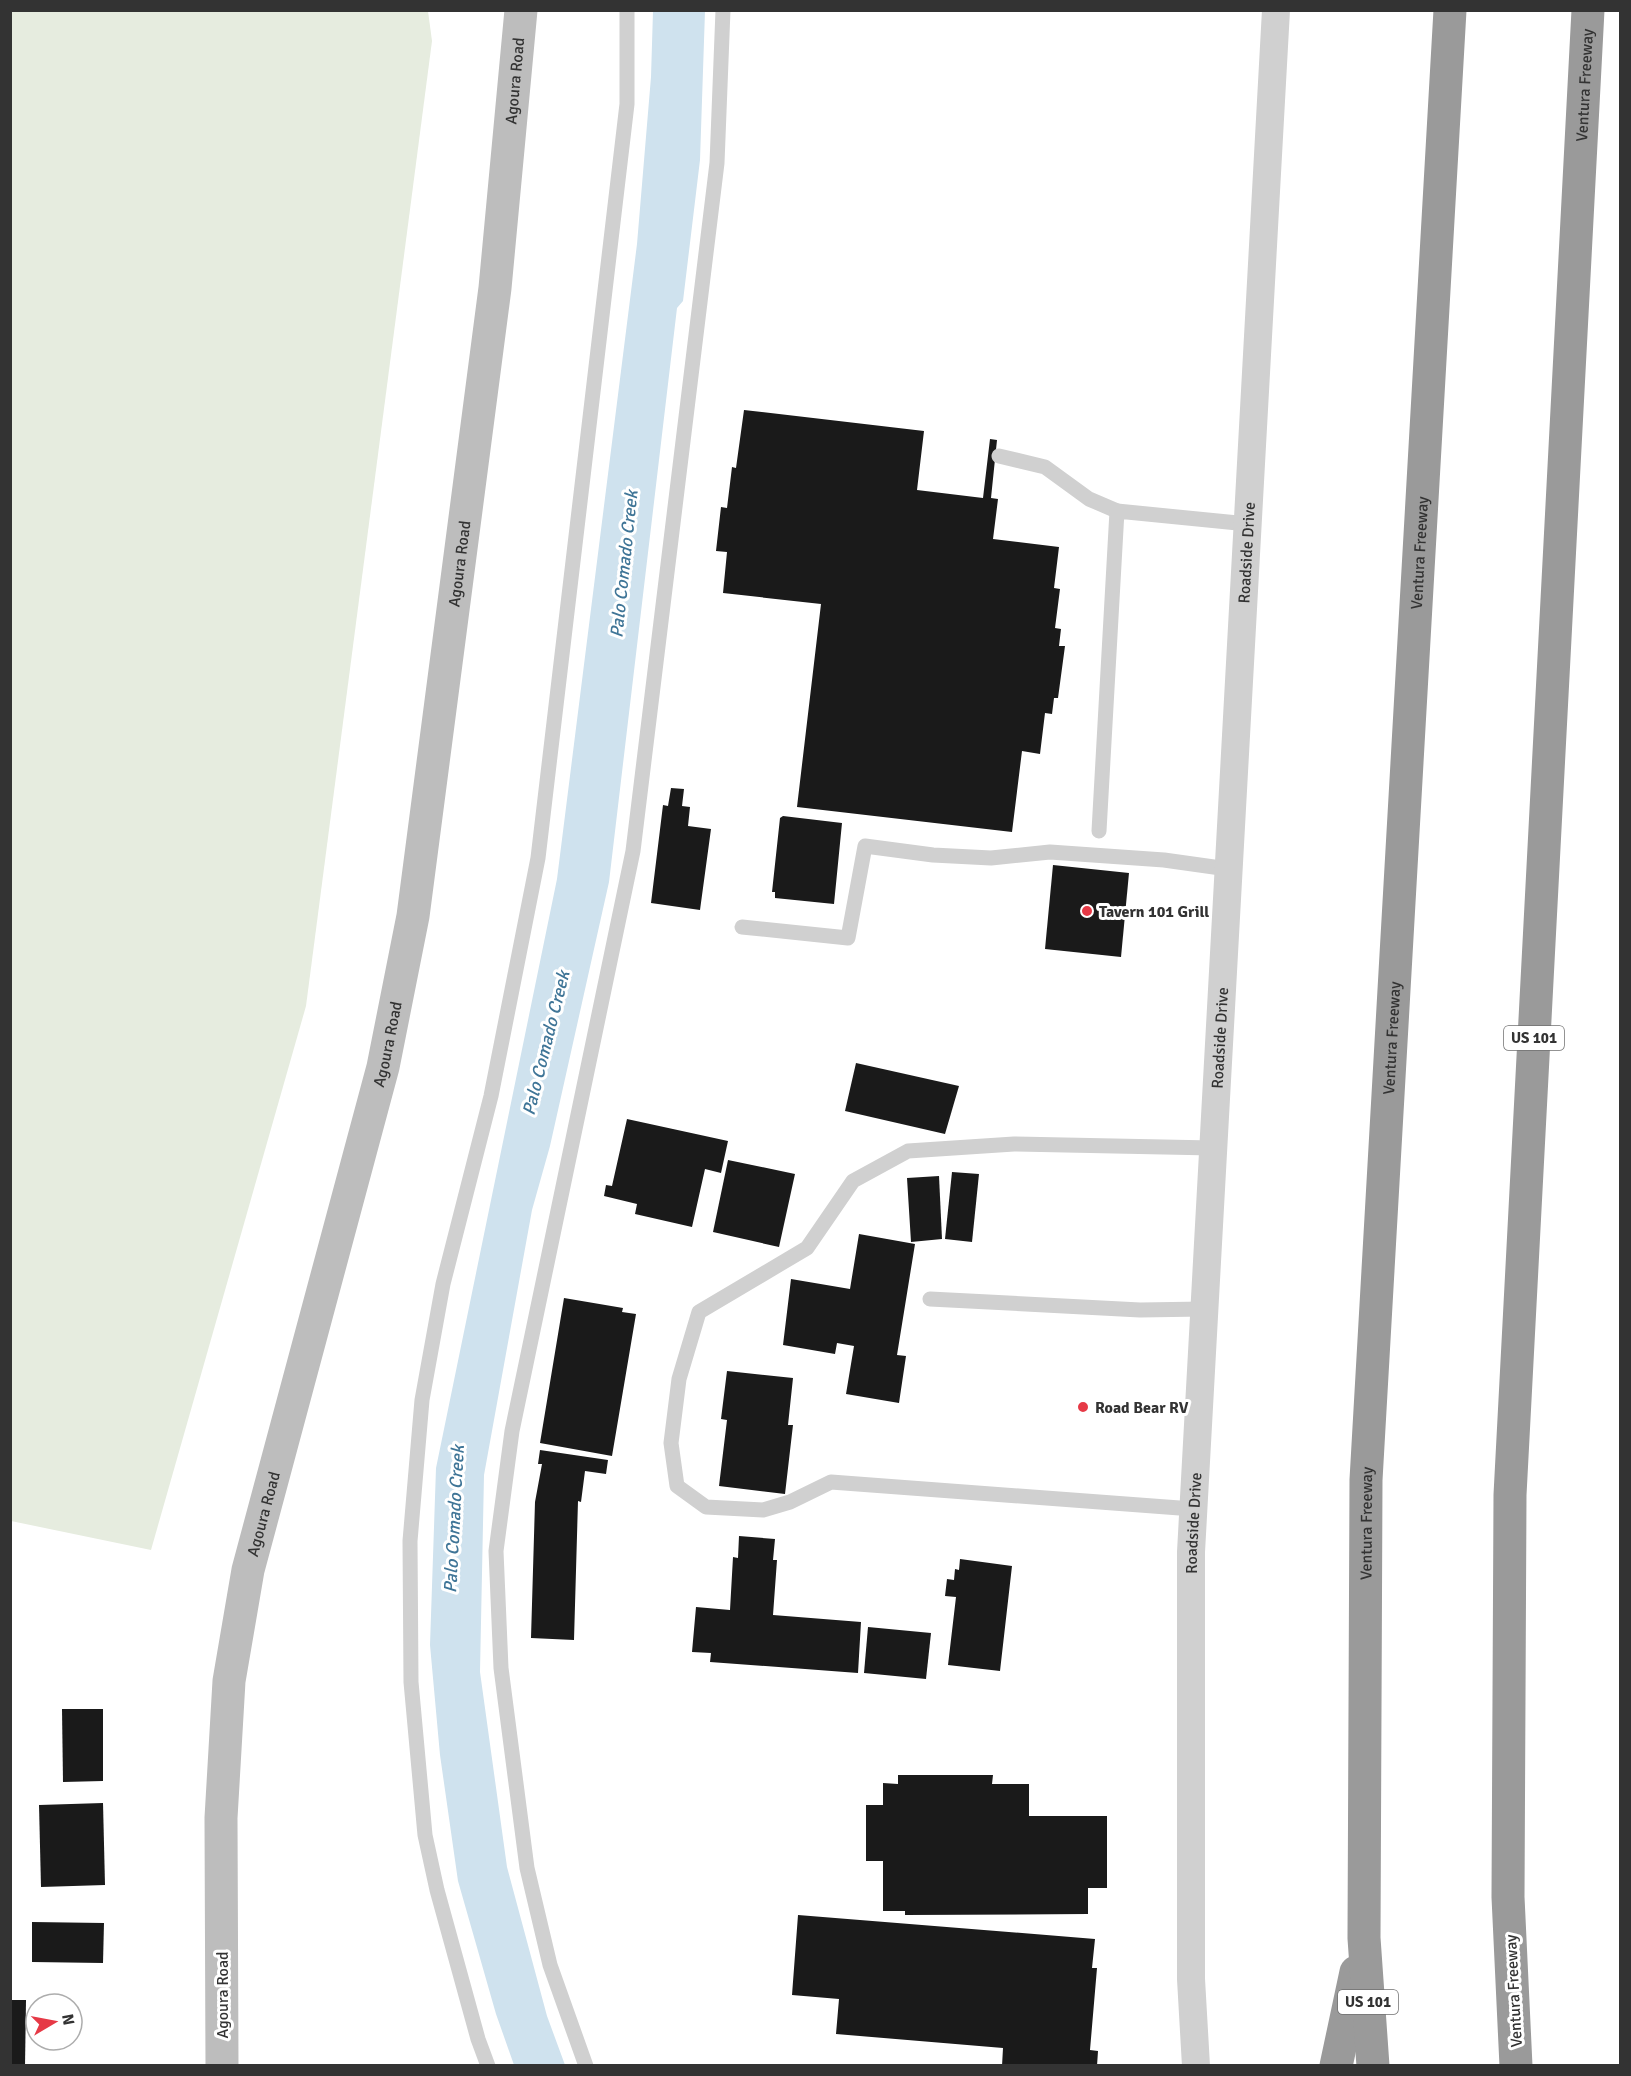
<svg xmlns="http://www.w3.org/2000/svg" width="1631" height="2076" font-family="Signika,sans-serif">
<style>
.green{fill:#e6ecdf}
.water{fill:#cfe2ee}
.building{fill:#1a1a1a}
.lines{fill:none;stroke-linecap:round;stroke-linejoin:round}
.service{stroke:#d0d0d0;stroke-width:15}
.minor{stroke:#d0d0d0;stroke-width:28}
.secondary{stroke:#bdbdbd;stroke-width:33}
.motorway{stroke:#9a9a9a;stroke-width:33}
.poi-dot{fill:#e63946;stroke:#fff;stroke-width:2}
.labels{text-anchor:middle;stroke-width:6;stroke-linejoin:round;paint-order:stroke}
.shield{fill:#fff;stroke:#707070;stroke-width:1.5}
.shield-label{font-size:15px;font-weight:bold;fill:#333}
.street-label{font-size:16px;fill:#333;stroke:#fff}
.poi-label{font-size:16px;font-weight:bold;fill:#333;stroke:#fff;text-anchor:start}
.water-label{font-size:18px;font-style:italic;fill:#3f7597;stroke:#fff}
</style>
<rect width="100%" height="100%" fill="#fff"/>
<polygon class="green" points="11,10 428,11 432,41 306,1006 151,1550 11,1521"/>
<polygon class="water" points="653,11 705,11 700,160 683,301 677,308 609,882 550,1146 532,1210 484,1475 480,1672 507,1867 547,2016 565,2065 514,2065 496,2014 458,1881 440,1755 430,1645 436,1468 557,879 637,244 651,77"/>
<g class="building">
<polygon points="744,410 924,431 917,490 983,498 990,439 997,440 991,498 998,499 993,539 1059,547 1054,588 1060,589 1055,628 1061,629 1059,646 1065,646 1058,698 1054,698 1052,714 1045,713 1040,754 1022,751 1012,832 797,807 821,604 723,593 727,552 716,551 721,507 727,508 732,467 736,468"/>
<polygon points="671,788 684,789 682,806 690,807 688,826 711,829 700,910 651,903 663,805 668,806"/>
<polygon points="783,816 842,823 834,904 775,898 775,892 772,892 780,818"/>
<polygon points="1053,865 1129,873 1121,957 1045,949"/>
<polygon points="856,1063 959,1086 945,1134 845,1111"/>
<polygon points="627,1119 728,1141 721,1173 705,1169 692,1227 635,1214 637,1204 604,1196 606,1185 612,1186"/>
<polygon points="728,1160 795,1174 779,1247 713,1232"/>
<polygon points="952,1172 979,1174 972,1242 945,1239"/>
<polygon points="939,1176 942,1239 911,1242 907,1178"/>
<polygon points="859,1234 915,1244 897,1355 906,1356 899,1403 846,1394 854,1346 837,1343 835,1354 783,1345 791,1279 850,1289"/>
<polygon points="564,1298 623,1308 622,1312 636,1314 612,1456 540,1443"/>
<polygon points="727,1371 793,1378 788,1425 793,1425 785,1494 719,1486 727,1420 721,1419"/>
<polygon points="540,1450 608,1460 606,1474 585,1471 581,1502 578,1501 574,1640 531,1638 535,1502 542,1464 538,1464"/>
<polygon points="739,1536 775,1539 773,1560 777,1560 773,1615 861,1622 858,1673 710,1662 711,1653 692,1652 696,1607 730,1610 733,1557 738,1558"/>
<polygon points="960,1559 1012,1566 1000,1671 948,1665 956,1597 945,1596 947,1579 954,1580 955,1569 959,1570"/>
<polygon points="868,1627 931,1633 926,1679 864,1673"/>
<polygon points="62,1709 103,1709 103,1781 63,1782"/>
<polygon points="898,1775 993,1775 992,1784 1029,1784 1029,1816 1107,1816 1107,1888 1088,1888 1088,1914 905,1915 905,1911 883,1911 883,1861 866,1861 866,1805 883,1805 883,1783 898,1784"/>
<polygon points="103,1803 105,1885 41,1887 39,1805"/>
<polygon points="798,1915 1095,1939 1092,1968 1097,1968 1090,2050 1098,2051 1097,2066 1002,2066 1003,2048 836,2034 839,1999 792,1995"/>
<polygon points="32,1922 104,1923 103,1963 32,1962"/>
<polygon points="10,2000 26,2000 25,2066 10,2066"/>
</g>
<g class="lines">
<g class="service">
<polyline points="999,456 1045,467 1089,499 1117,511"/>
<polyline points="1099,831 1117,511 1248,524"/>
<polyline points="742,927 848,938 865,846 933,855 991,858 1050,852 1164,860 1228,869"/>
<polyline points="930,1299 1140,1310 1204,1309"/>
<polyline points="1193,1509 831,1482 790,1502 763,1510 706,1507 677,1486 671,1443 679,1379 699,1312 807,1248 853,1181 908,1151 1014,1144 1213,1148"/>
<polyline points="488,2066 478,2039 437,1890 425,1835 411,1682 410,1541 422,1400 443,1284 491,1096 538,858 627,104 627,10"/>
<polyline points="586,2066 550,1965 527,1868 501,1668 496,1551 512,1431 633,851 717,163 723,10"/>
</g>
<path class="minor" id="s1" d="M1196 2066 1191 1979V1552L1276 10"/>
<path class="secondary" id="s2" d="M222 2066 221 1818 229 1681 248 1570 383 1067 413 916 495 288 521 10"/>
<g class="motorway">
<polyline points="1336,2066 1356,1972"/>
<path id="s3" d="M1373 2066 1364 1938 1366 1480 1450 10"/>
<path id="s4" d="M1516 2066 1508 1897 1510 1495 1588 10"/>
</g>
</g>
<g class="poi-dot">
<circle cx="1087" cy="911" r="6"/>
<circle cx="1083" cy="1407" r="6"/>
</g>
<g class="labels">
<g class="shield">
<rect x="1504" y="1026" width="60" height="24" rx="4.5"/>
<rect x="1338" y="1990" width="60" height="24" rx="4.5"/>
</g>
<g class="shield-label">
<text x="1534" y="1043">US 101</text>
<text x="1368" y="2007">US 101</text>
</g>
<g class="street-label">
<text dy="6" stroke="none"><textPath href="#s2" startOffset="2014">Agoura Road</textPath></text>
<text dy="6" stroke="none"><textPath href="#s4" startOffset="1983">Ventura Freeway</textPath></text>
<text dy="6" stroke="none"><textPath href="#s1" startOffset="1515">Roadside Drive</textPath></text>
<text dy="6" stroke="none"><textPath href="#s3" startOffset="1515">Ventura Freeway</textPath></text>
<text dy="6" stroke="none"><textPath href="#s2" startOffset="1528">Agoura Road</textPath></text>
<text dy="6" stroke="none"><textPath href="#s1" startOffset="1029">Roadside Drive</textPath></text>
<text dy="6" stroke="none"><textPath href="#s3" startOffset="1029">Ventura Freeway</textPath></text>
<text dy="6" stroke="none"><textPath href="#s2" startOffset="1042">Agoura Road</textPath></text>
<text dy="6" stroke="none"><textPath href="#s2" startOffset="556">Agoura Road</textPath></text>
<text dy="6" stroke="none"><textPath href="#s1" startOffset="543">Roadside Drive</textPath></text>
<text dy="6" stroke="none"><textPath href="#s3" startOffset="543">Ventura Freeway</textPath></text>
<text transform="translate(1513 1991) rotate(-93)" y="6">Ventura Freeway</text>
<text transform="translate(222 1995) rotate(-90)" y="6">Agoura Road</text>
</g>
<g class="poi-label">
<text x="1099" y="917">Tavern 101 Grill</text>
<text x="1095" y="1413">Road Bear RV</text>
</g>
<g class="water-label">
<text transform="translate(624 564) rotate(-84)" y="6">Palo Comado Creek</text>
<text transform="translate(546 1043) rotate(-76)" y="6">Palo Comado Creek</text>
<text transform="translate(454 1519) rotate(-87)" y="6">Palo Comado Creek</text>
</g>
</g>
<rect width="1631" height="2076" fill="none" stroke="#333333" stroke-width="24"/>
<g transform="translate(54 2022) rotate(80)"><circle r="28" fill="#ffffff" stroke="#adadad" stroke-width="1.5"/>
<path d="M0-4.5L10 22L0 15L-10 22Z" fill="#e63946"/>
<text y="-9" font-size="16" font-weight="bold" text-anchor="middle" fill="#333333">N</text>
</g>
</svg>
